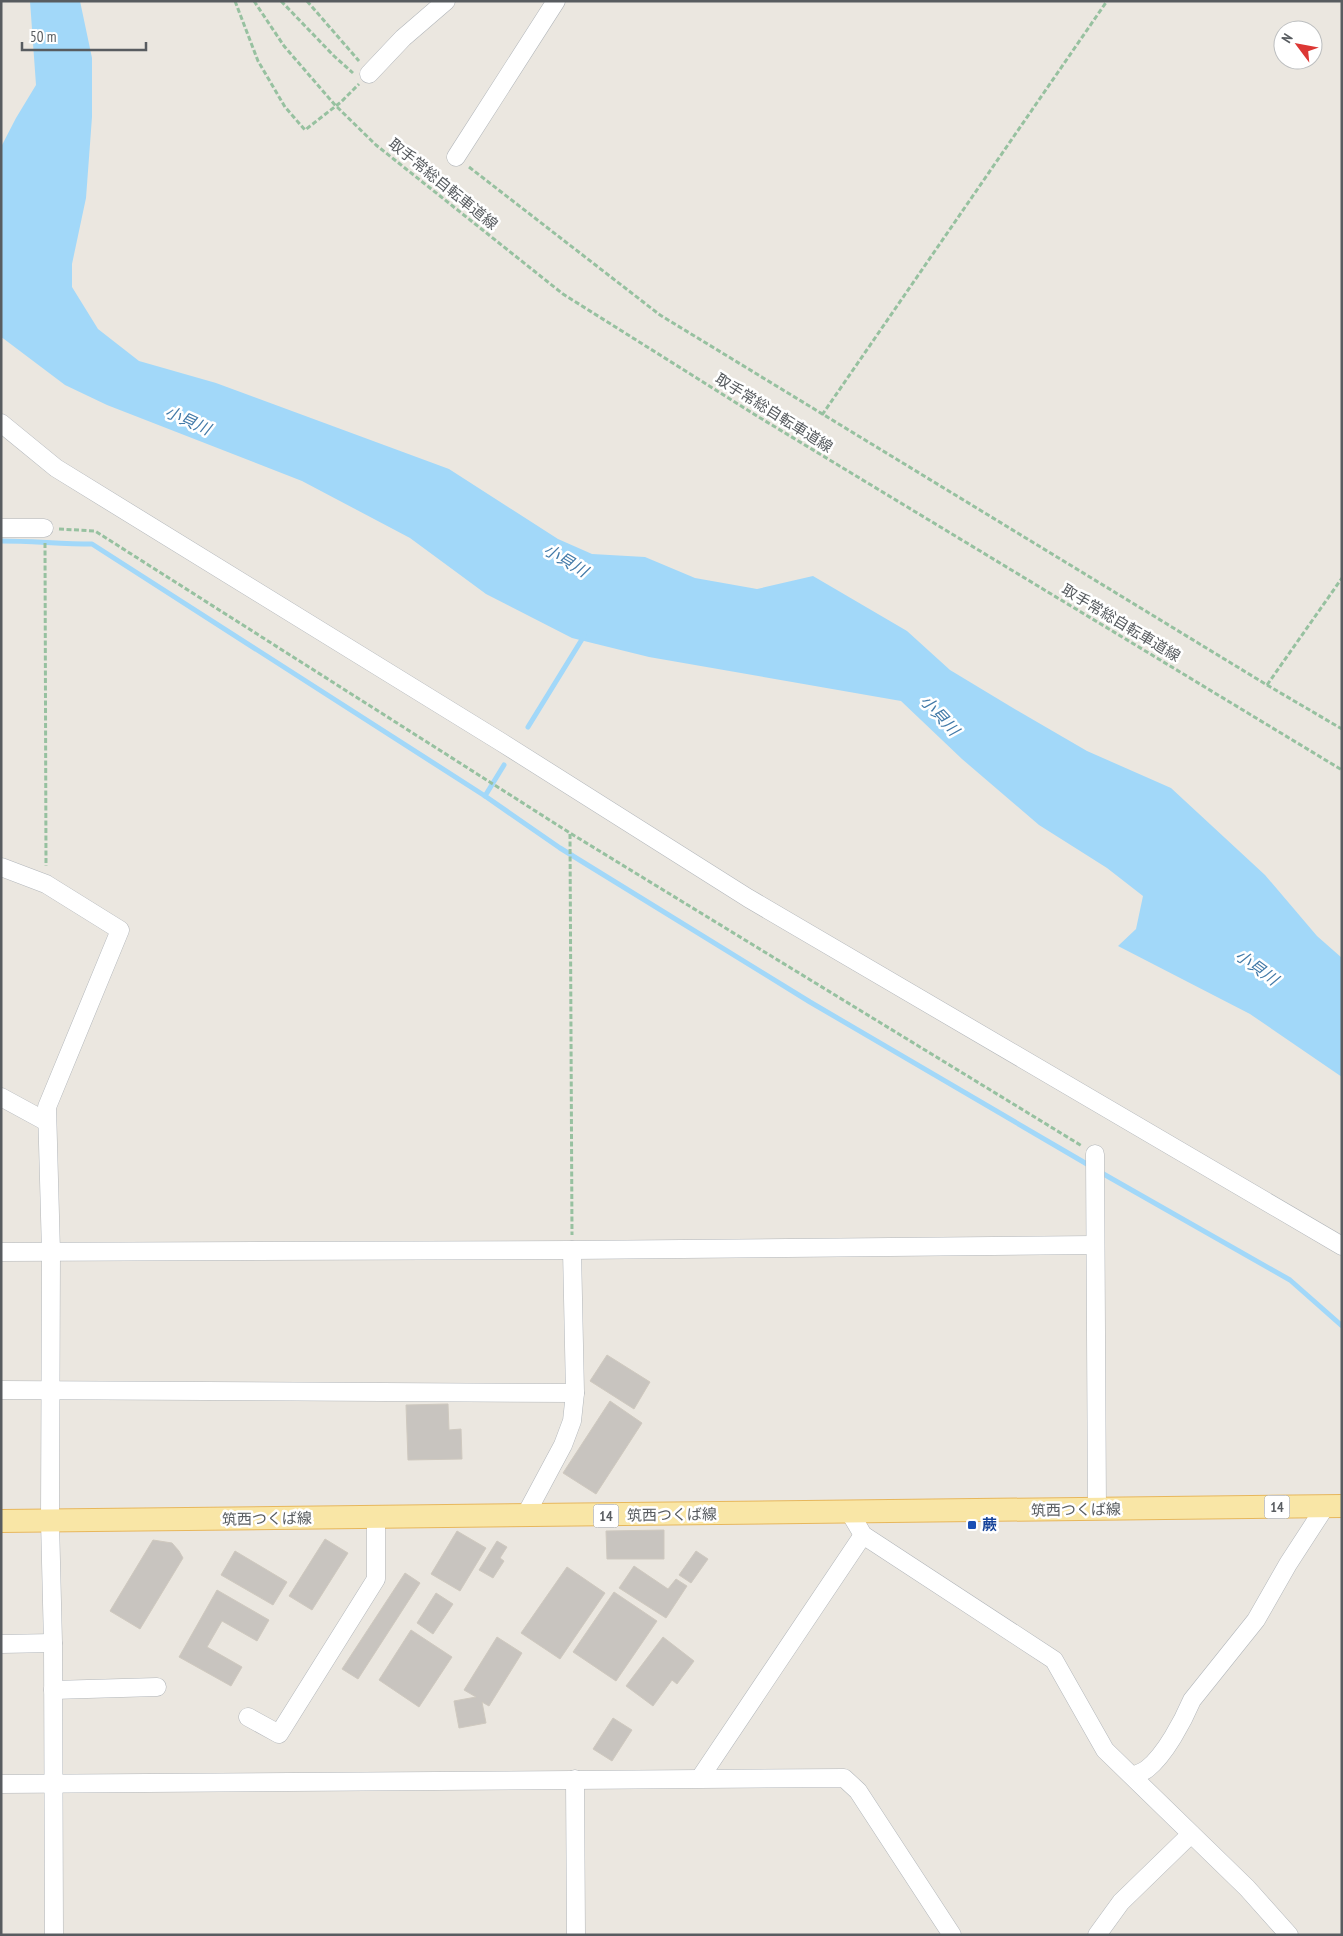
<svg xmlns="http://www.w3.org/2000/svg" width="1343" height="1936" font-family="'PT Sans Narrow','Noto Sans JP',sans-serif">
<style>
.water{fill:#a2d8f9}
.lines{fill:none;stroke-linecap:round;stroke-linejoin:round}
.stream{stroke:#a2d8f9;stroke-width:5}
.building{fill:#c8c4bf;stroke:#cfc9bf}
.minor-casing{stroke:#b2b6ba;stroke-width:19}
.major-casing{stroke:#e7b75c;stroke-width:24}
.path{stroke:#97c1a0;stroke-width:3;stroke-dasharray:5 2.5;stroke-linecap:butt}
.minor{stroke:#fff;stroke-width:18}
.major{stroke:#f9e6a6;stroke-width:22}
.transit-dot{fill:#1a4fb4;stroke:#fff;stroke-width:2}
.labels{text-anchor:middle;stroke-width:5;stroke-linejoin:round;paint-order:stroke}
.shield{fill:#fff;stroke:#8a8d90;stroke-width:1}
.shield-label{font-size:14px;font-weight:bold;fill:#585c60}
.street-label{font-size:15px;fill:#585c60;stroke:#fff}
.transit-label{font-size:15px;font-weight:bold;fill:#164399;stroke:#fff;text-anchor:start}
.water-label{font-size:16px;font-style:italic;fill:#427aa8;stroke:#fff}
</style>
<rect width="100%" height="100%" fill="#ebe7e0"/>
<polygon class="water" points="30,1 80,1 92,58 92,117 86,198 72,264 72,287 98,329 139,361 216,383 449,469 558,539 592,554 645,557 695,578 757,589 813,576 907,631 950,670 1013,708 1087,751 1171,788 1265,875 1317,936 1342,958 1342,1077 1250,1014 1118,946 1136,929 1143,896 1107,868 1039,825 962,759 901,701 649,657 572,638 486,594 410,538 302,481 107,405 65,385 4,339 1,337 1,147 16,118 36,85"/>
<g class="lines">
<g class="stream">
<path d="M1 541C32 541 61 544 92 544L485 796 560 848 810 1002 1092 1167"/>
<polyline points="528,727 584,636"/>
<polyline points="485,796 504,765"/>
<polyline points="1100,1172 1290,1280 1342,1326"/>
</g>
</g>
<g class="building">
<polygon points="607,1355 650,1382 634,1409 590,1381"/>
<polygon points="610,1401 642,1423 596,1494 563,1473"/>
<polygon points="448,1404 449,1430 461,1429 462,1459 408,1460 406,1405"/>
<polygon points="664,1530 664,1559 607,1559 606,1531"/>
<polygon points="457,1531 486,1548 460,1591 431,1574"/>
<polygon points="325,1539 348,1553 312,1610 289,1596"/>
<polygon points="153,1540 172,1543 179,1551 183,1558 140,1629 110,1611"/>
<polygon points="497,1541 507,1547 500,1558 504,1561 493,1578 479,1570"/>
<polygon points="235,1551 287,1582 273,1605 221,1575"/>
<polygon points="696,1551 708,1559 691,1583 679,1575"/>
<polygon points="634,1566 668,1589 676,1579 687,1586 666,1618 619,1588"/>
<polygon points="567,1567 605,1593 560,1659 521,1633"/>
<polygon points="405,1573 420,1583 358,1679 342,1669"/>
<polygon points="217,1590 269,1620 257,1641 222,1621 207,1647 242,1667 231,1686 179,1657"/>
<polygon points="614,1592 657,1621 616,1681 573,1652"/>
<polygon points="436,1593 453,1604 433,1634 417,1623"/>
<polygon points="411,1630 452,1657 419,1707 379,1680"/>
<polygon points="497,1637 522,1653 489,1706 482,1702 486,1723 459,1728 454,1701 476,1697 464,1690"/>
<polygon points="663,1637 694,1661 677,1684 672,1680 653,1706 626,1686"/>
<polygon points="613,1718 632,1730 612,1761 593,1749"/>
</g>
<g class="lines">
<g class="minor-casing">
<g id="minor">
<polyline points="369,74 403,38 446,1"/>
<polyline points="456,157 556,1"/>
<polyline points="1,423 56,468 501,742 748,898 1342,1246"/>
<polyline points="1,528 44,528"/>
<polyline points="1,867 46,884 120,930 47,1107 51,1252 50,1521 53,1643 54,1935"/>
<polyline points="1,1097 47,1122"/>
<polyline points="1095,1154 1097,1510"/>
<polyline points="1,1252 572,1250 1094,1245"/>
<polyline points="1,1390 575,1393"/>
<polyline points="850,1513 863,1535 1054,1660 1105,1750 1247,1888 1289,1935"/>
<polyline points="525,1516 563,1445 572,1421 575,1393 572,1250"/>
<polyline points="1,1644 53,1643"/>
<polyline points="53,1690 157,1687"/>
<polyline points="248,1717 279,1734 376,1579 376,1518"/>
<path d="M1133 1776C1137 1774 1143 1772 1147 1769 1165 1755 1183 1721 1192 1700L1256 1620 1288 1564 1325 1507"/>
<polyline points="700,1778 863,1535"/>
<polyline points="575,1779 576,1935"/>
<polyline points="1,1784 844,1778 858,1791 952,1935"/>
<polyline points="1097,1935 1121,1902 1191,1834"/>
</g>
</g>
<g class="major-casing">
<polyline id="major" points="1,1521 1342,1506"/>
</g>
<g class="path">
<polyline points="235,1 258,61 285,107 305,130 341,102 359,84"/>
<polyline points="254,1 284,46 335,105 376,145 563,294 757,416 1342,770"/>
<polyline points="281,1 334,56 353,73"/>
<polyline points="307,1 359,61"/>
<polyline points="469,167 660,315 1267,685 1342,729"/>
<polyline points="822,415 1107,1"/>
<polyline points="59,529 95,531 570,833 1082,1146"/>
<polyline points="45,543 46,866"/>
<polyline points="1267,685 1342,578"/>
<polyline points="570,834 572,1235"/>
</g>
<use href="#minor" class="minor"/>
<use href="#major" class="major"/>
</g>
<rect class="transit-dot" x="967" y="1520" width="10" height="10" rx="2.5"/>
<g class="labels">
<g class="shield">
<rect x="1264.5" y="1495.5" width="25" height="23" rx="4"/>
<rect x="593.5" y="1504.5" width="25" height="23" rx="4"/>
</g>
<g class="shield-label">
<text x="1277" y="1512">14</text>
<text x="606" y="1521">14</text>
</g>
<g class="street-label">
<text transform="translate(443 184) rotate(39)" y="5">取手常総自転車道線</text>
<text transform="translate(774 413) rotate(32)" y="5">取手常総自転車道線</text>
<text transform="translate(1121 623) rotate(31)" y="5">取手常総自転車道線</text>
<text transform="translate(1076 1510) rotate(-1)" y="5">筑西つくば線</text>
<text transform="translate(672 1515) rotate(-1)" y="5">筑西つくば線</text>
<text transform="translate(267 1519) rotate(-1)" y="5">筑西つくば線</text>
</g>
<g class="transit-label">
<text x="982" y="1530">蕨</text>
</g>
<g class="water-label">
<text transform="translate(188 420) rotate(24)" y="6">小貝川</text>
<text transform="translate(566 560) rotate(31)" y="6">小貝川</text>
<text transform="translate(940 715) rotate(47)" y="6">小貝川</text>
<text transform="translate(1257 967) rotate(36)" y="6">小貝川</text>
</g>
</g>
<rect width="1343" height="1936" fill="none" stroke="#585c60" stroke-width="5"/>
<g transform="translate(1298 45) rotate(302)"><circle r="24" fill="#ffffff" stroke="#bcbebf"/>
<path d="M0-4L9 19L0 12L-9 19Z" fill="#dc3734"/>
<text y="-8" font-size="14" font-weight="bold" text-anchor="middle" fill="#585c60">N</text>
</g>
<path d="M22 42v8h124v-8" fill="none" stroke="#585c60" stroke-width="2.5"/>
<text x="30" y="42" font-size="15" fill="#585c60" stroke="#ffffff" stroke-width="4" paint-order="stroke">50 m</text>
</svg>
